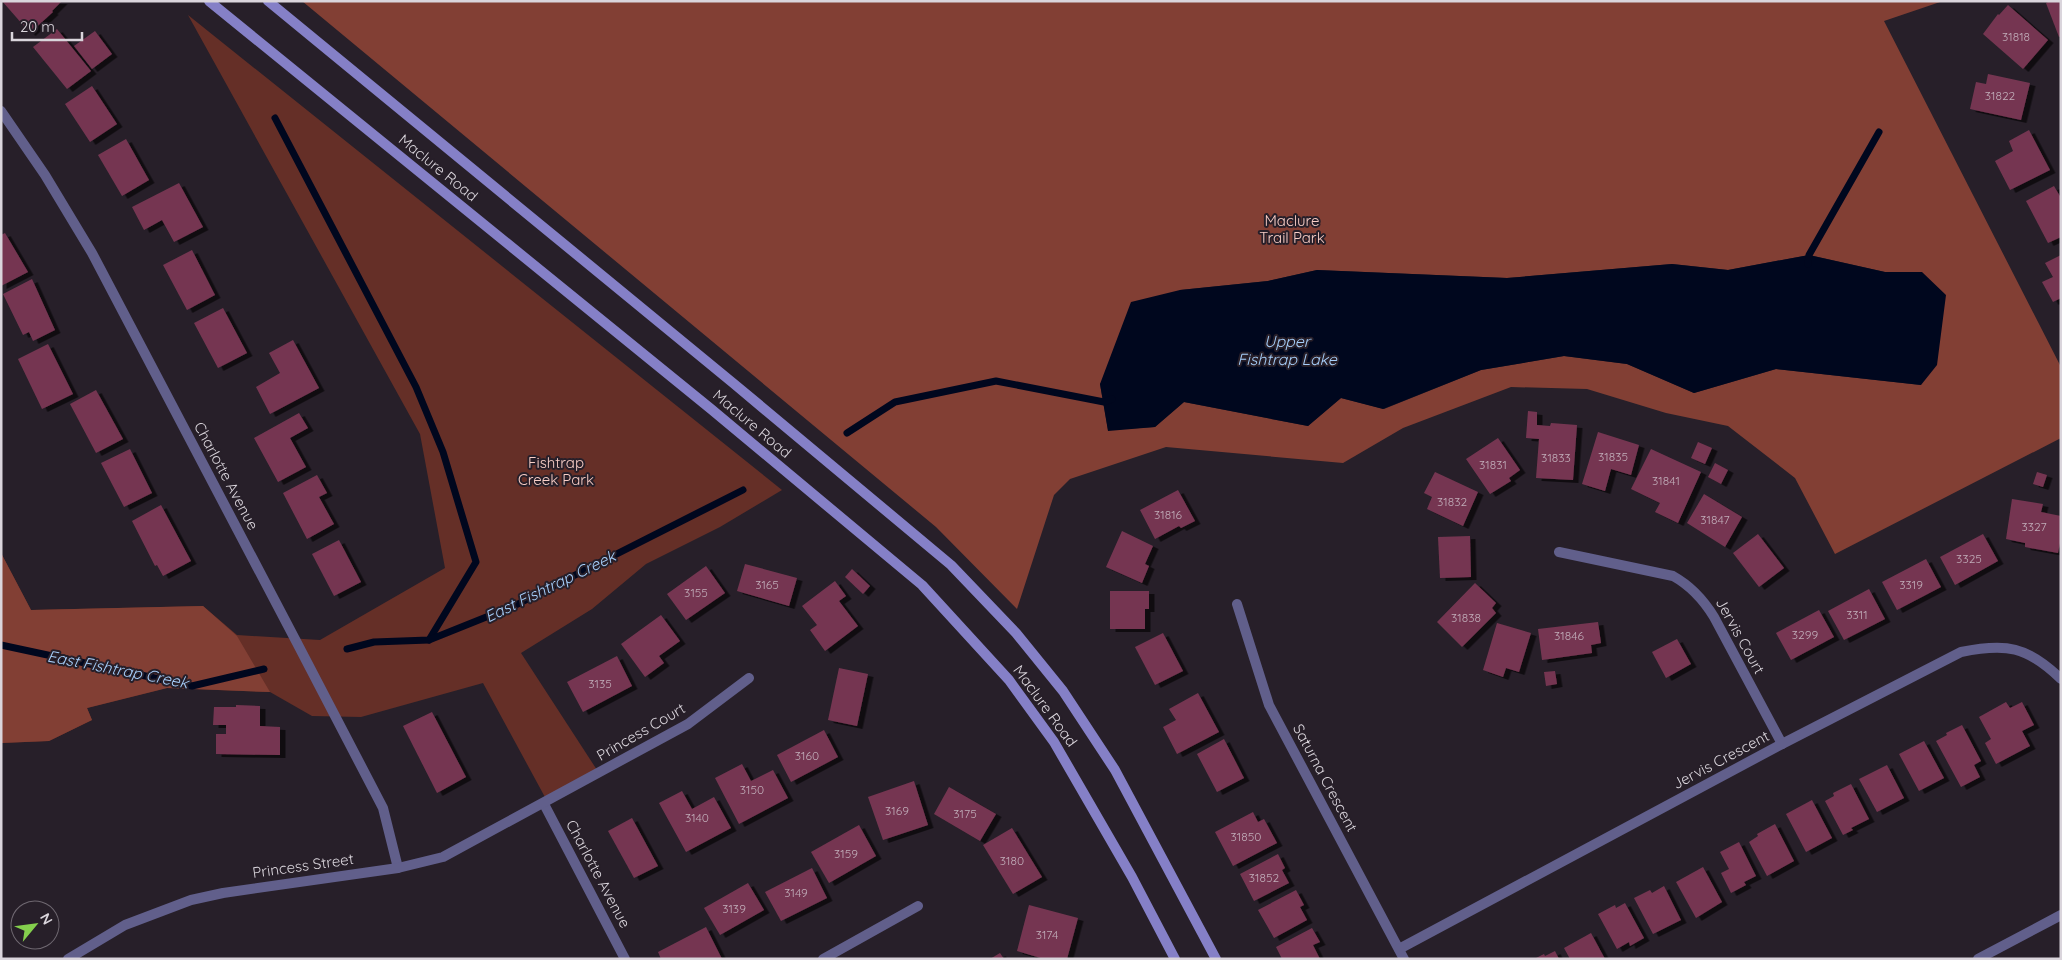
<svg xmlns="http://www.w3.org/2000/svg" width="2062" height="960" font-family="Quicksand,sans-serif">
<style>
.green{fill:#652f27}
.forest{fill:#823f34;fill-rule:evenodd}
.water{fill:#00071e}
.lines{fill:none;stroke-linecap:round;stroke-linejoin:round}
.stream{stroke:#00071e;stroke-width:7}
.building{fill:#753651;filter:url(#shadow)}
.street{stroke:#615f8b;stroke-width:10}
.secondary{stroke:#8580c7;stroke-width:10}
.labels{text-anchor:middle;stroke-width:4;stroke-linejoin:round;paint-order:stroke}
.number-label{font-size:12px;fill:#c1adb9}
.street-label{font-size:15px;fill:#dad5dc;stroke:#271f29}
.park-label{font-size:15px;fill:#f9cec6;stroke:#271f29}
.water-label{font-size:16px;font-style:italic;fill:#a6cefa;stroke:#271f29}
</style>
<defs>
<filter id="shadow"><feDropShadow dx="5.5" dy="3" stdDeviation="0" flood-color="#0009"/></filter>
</defs>
<rect width="100%" height="100%" fill="#271f29"/>
<polygon class="green" points="188,15 782,490 720,527 646,564 592,609 521,653 597,770 546,799 483,683 361,717 312,716 270,692 167,688 87,708 92,720 49,741 1,743 1,553 31,610 203,606 237,635 320,640 445,568 420,434"/>
<g class="forest">
<path d="M302 1H1943L1884 21 2061 367V438L1835 554 1795 478 1728 426 1666 413 1587 389 1511 387 1403 428 1343 463 1166 447 1070 479 1054 495 1017 609 936 527ZM1809 255 1885 272H1922L1921 385 1776 369 1694 393 1627 364 1564 356 1481 370 1384 409 1341 398 1308 426 1184 402 1155 427 1108 430 1100 384 1180 290 1268 281 1317 270 1507 278 1672 264 1728 270Z"/>
<polygon points="1,553 31,610 203,606 237,636 270,692 167,688 87,708 92,720 49,741 1,743"/>
</g>
<polygon class="water" points="1809,255 1885,272 1922,272 1946,295 1937,365 1921,385 1776,369 1694,393 1627,364 1564,356 1481,370 1383,409 1341,398 1308,426 1184,402 1155,427 1108,431 1100,384 1131,302 1180,290 1268,281 1317,270 1507,278 1672,264 1728,270"/>
<g class="lines">
<g class="stream">
<polyline points="275,118 416,387 443,452 476,562 429,640"/>
<polyline points="1808,264 1809,255 1879,132"/>
<polyline points="847,433 895,402 996,381 1104,402 1112,399"/>
<polyline points="1,645 192,686 264,669"/>
<polyline points="347,649 374,642 429,640 514,606 743,490"/>
</g>
</g>
<g class="building">
<polygon points="2,1 62,1 52,11 53,12 30,33"/>
<polygon points="2050,1 2061,1 2061,36 2059,37 2046,3"/>
<polygon points="2008,5 2048,40 2023,69 1983,34 1998,14 1999,15"/>
<polygon points="57,29 91,71 67,89 33,47"/>
<polygon points="95,31 112,54 92,69 74,46"/>
<polygon points="1988,74 2030,83 2021,120 1970,109 1976,82 1986,84"/>
<polygon points="92,86 117,124 90,142 65,104"/>
<polygon points="2029,130 2050,170 2010,190 1995,161 2013,151 2009,141"/>
<polygon points="126,139 149,180 122,196 98,155"/>
<polygon points="179,183 203,227 174,242 162,220 144,230 132,207"/>
<polygon points="2054,186 2061,198 2061,237 2048,243 2026,201"/>
<polygon points="5,233 28,272 1,286 1,235"/>
<polygon points="192,250 215,295 187,310 163,265"/>
<polygon points="2061,255 2061,298 2053,302 2042,282 2053,277 2045,263"/>
<polygon points="32,279 55,330 33,341 29,332 23,335 3,294"/>
<polygon points="223,308 247,353 218,368 194,323"/>
<polygon points="293,340 319,388 270,414 256,387 280,373 269,353"/>
<polygon points="48,344 73,394 42,409 18,359"/>
<polygon points="96,390 123,439 96,453 70,404"/>
<polygon points="1528,411 1537,412 1537,425 1550,426 1551,423 1577,425 1573,480 1536,478 1539,439 1526,438"/>
<polygon points="299,413 308,428 290,438 306,467 278,482 254,438"/>
<polygon points="1598,432 1639,445 1631,475 1611,469 1605,491 1582,484"/>
<polygon points="1498,438 1520,470 1509,478 1511,481 1490,494 1466,459"/>
<polygon points="1698,442 1712,448 1705,464 1691,458"/>
<polygon points="130,449 152,493 124,507 101,463"/>
<polygon points="1651,449 1701,472 1678,523 1655,512 1660,503 1631,489"/>
<polygon points="1715,463 1728,470 1721,484 1708,477"/>
<polygon points="1435,472 1478,492 1463,526 1427,509 1432,497 1424,493"/>
<polygon points="2037,472 2047,475 2043,487 2033,484"/>
<polygon points="317,475 327,493 319,497 334,524 307,539 283,493"/>
<polygon points="1178,490 1195,521 1181,528 1179,526 1155,539 1140,510"/>
<polygon points="1704,494 1742,517 1725,547 1687,523"/>
<polygon points="2012,499 2043,504 2041,512 2061,516 2061,538 2058,553 2025,547 2025,543 2006,539"/>
<polygon points="161,505 191,561 163,576 157,565 155,566 132,521"/>
<polygon points="1122,531 1153,546 1145,564 1149,566 1142,583 1106,567"/>
<polygon points="1758,534 1784,568 1759,587 1733,553"/>
<polygon points="1983,534 1998,561 1955,585 1940,557"/>
<polygon points="1470,536 1471,577 1440,578 1438,537"/>
<polygon points="339,540 361,582 334,596 312,554"/>
<polygon points="1926,559 1941,587 1897,610 1882,582"/>
<polygon points="745,564 797,578 789,606 737,591"/>
<polygon points="706,566 725,593 686,620 667,594"/>
<polygon points="852,569 870,586 863,594 845,577"/>
<polygon points="835,581 846,596 839,601 858,626 825,651 810,630 817,625 802,606"/>
<polygon points="1475,583 1496,603 1492,608 1496,613 1462,647 1437,622"/>
<polygon points="1869,589 1885,619 1844,640 1828,611"/>
<polygon points="1110,591 1149,591 1149,609 1145,609 1145,629 1110,629"/>
<polygon points="1819,610 1834,637 1791,660 1776,633"/>
<polygon points="661,615 680,641 659,656 664,663 645,677 621,644"/>
<polygon points="1598,622 1601,643 1591,645 1592,653 1542,660 1538,629"/>
<polygon points="1497,623 1531,633 1519,672 1506,668 1503,677 1483,670"/>
<polygon points="1163,633 1183,671 1155,685 1135,647"/>
<polygon points="1677,639 1691,664 1666,678 1652,652"/>
<polygon points="617,656 632,686 583,712 567,682"/>
<polygon points="839,668 868,674 857,726 828,720"/>
<polygon points="1555,671 1557,684 1546,686 1544,672"/>
<polygon points="1198,693 1219,732 1177,754 1163,727 1176,720 1169,709"/>
<polygon points="2006,702 2010,708 2022,702 2034,725 2022,731 2030,746 1996,764 1985,743 1991,739 1979,717"/>
<polygon points="236,705 260,706 260,726 280,727 280,755 216,754 216,734 226,734 226,725 213,725 214,707 236,707"/>
<polygon points="432,712 466,777 437,793 403,726"/>
<polygon points="1962,725 1981,761 1974,765 1980,777 1961,787 1936,741 1947,735 1946,733"/>
<polygon points="824,730 838,757 791,782 777,755"/>
<polygon points="1224,739 1244,778 1217,792 1197,754"/>
<polygon points="1924,741 1944,778 1919,791 1899,754"/>
<polygon points="742,764 751,781 773,770 788,798 739,824 715,778"/>
<polygon points="1887,765 1904,798 1877,812 1859,779"/>
<polygon points="914,781 928,825 883,840 868,797"/>
<polygon points="1851,784 1869,819 1851,828 1853,830 1843,835 1825,801 1834,796 1833,793"/>
<polygon points="949,787 996,814 980,841 934,814"/>
<polygon points="682,791 692,809 714,797 731,828 686,852 659,803"/>
<polygon points="1812,800 1832,838 1806,852 1786,814"/>
<polygon points="1253,812 1258,822 1264,819 1277,843 1233,866 1215,832"/>
<polygon points="632,818 658,866 634,878 608,831"/>
<polygon points="1775,824 1794,861 1767,876 1749,842 1758,836 1757,834"/>
<polygon points="859,825 876,856 829,883 811,852"/>
<polygon points="1012,828 1042,877 1013,894 983,845"/>
<polygon points="1739,842 1756,876 1744,882 1746,885 1731,893 1721,873 1729,869 1720,852"/>
<polygon points="1278,854 1285,868 1282,870 1289,883 1254,901 1240,874"/>
<polygon points="1703,867 1722,902 1696,918 1676,882"/>
<polygon points="812,868 827,898 781,921 765,892"/>
<polygon points="748,883 764,910 720,935 704,908"/>
<polygon points="1664,886 1681,920 1653,934 1634,898 1650,890 1652,893"/>
<polygon points="1296,890 1304,905 1300,907 1307,920 1274,938 1258,910"/>
<polygon points="1625,903 1644,938 1630,946 1629,942 1617,949 1598,914 1615,905 1616,908"/>
<polygon points="1029,905 1078,918 1067,959 1044,959 1017,951"/>
<polygon points="706,927 722,959 661,959 658,952"/>
<polygon points="1312,928 1320,942 1313,945 1320,959 1282,959 1276,947"/>
<polygon points="1591,933 1605,959 1570,959 1564,948"/>
<polygon points="1555,951 1559,959 1534,959 1544,954 1545,956"/>
<polygon points="1000,953 1004,959 990,959"/>
</g>
<g class="lines">
<g class="street">
<polyline points="1,111 45,175 92,253 296,641 383,808 398,868"/>
<path d="M1559 552 1673 576C1691 586 1703 599 1714 617L1782 744"/>
<polyline points="1237,604 1269,705 1404,959"/>
<polyline points="544,804 625,959"/>
<path d="M1399 949 1782 744 1961 652C2006 643 2027 646 2061 679"/>
<polyline points="68,959 125,925 191,900 223,893 398,868 443,857 688,724 749,678"/>
<polyline points="823,959 918,906"/>
<polyline points="1978,959 2061,915"/>
</g>
<g class="secondary">
<polyline points="209,1 711,409 922,585 1009,680 1054,742 1132,877 1175,959"/>
<polyline points="268,1 733,383 951,565 1016,633 1063,691 1115,770 1216,959"/>
</g>
</g>
<g class="labels">
<g class="number-label">
<text x="2016" y="41">31818</text>
<text x="2000" y="100">31822</text>
<text x="1613" y="461">31835</text>
<text x="1556" y="462">31833</text>
<text x="1493" y="469">31831</text>
<text x="1666" y="485">31841</text>
<text x="1452" y="506">31832</text>
<text x="1168" y="519">31816</text>
<text x="1715" y="524">31847</text>
<text x="2034" y="531">3327</text>
<text x="1969" y="563">3325</text>
<text x="767" y="589">3165</text>
<text x="1911" y="589">3319</text>
<text x="696" y="597">3155</text>
<text x="1857" y="619">3311</text>
<text x="1466" y="622">31838</text>
<text x="1805" y="639">3299</text>
<text x="1569" y="640">31846</text>
<text x="600" y="688">3135</text>
<text x="807" y="760">3160</text>
<text x="752" y="794">3150</text>
<text x="897" y="815">3169</text>
<text x="965" y="818">3175</text>
<text x="697" y="822">3140</text>
<text x="1246" y="841">31850</text>
<text x="846" y="858">3159</text>
<text x="1012" y="865">3180</text>
<text x="1264" y="882">31852</text>
<text x="796" y="897">3149</text>
<text x="734" y="913">3139</text>
<text x="1047" y="939">3174</text>
</g>
<g class="street-label">
<text transform="translate(438 168) rotate(39)" y="5">Maclure Road</text>
<text transform="translate(752 424) rotate(40)" y="5">Maclure Road</text>
<text transform="translate(226 476) rotate(62)" y="5">Charlotte Avenue</text>
<text transform="translate(1740 636) rotate(61)" y="5">Jervis Court</text>
<text transform="translate(1045 706) rotate(54)" y="5">Maclure Road</text>
<text transform="translate(641 732) rotate(-30)" y="5">Princess Court</text>
<text transform="translate(1721 760) rotate(-28)" y="5">Jervis Crescent</text>
<text transform="translate(1325 778) rotate(62)" y="5">Saturna Crescent</text>
<text transform="translate(303 866) rotate(-8)" y="5">Princess Street</text>
<text transform="translate(598 874) rotate(62)" y="5">Charlotte Avenue</text>
</g>
<g class="park-label">
<text x="1292" y="226">Maclure<tspan x="1292" dy="17">Trail Park</tspan></text>
<text x="556" y="468">Fishtrap<tspan x="556" dy="17">Creek Park</tspan></text>
</g>
<g class="water-label">
<text x="1287" y="347">Upper<tspan x="1287" dy="18">Fishtrap Lake</tspan></text>
<text transform="translate(550 586) rotate(-26)" y="6">East Fishtrap Creek</text>
<text transform="translate(118 669) rotate(11)" y="6">East Fishtrap Creek</text>
</g>
</g>
<rect width="2062" height="960" fill="none" stroke="#dad5dc" stroke-width="5"/>
<g transform="translate(35 925) rotate(61)"><circle r="24" fill="#271f29" stroke="#6f6871"/>
<path d="M0-4L9 19L0 12L-9 19Z" fill="#84cf4d"/>
<text y="-8" font-size="14" font-weight="bold" text-anchor="middle" fill="#dad5dc">N</text>
</g>
<path d="M12 32v8h70v-8" fill="none" stroke="#dad5dc" stroke-width="2.5"/>
<text x="20" y="32" font-size="15" fill="#dad5dc" stroke="#271f29" stroke-width="4" paint-order="stroke">20 m</text>
</svg>
